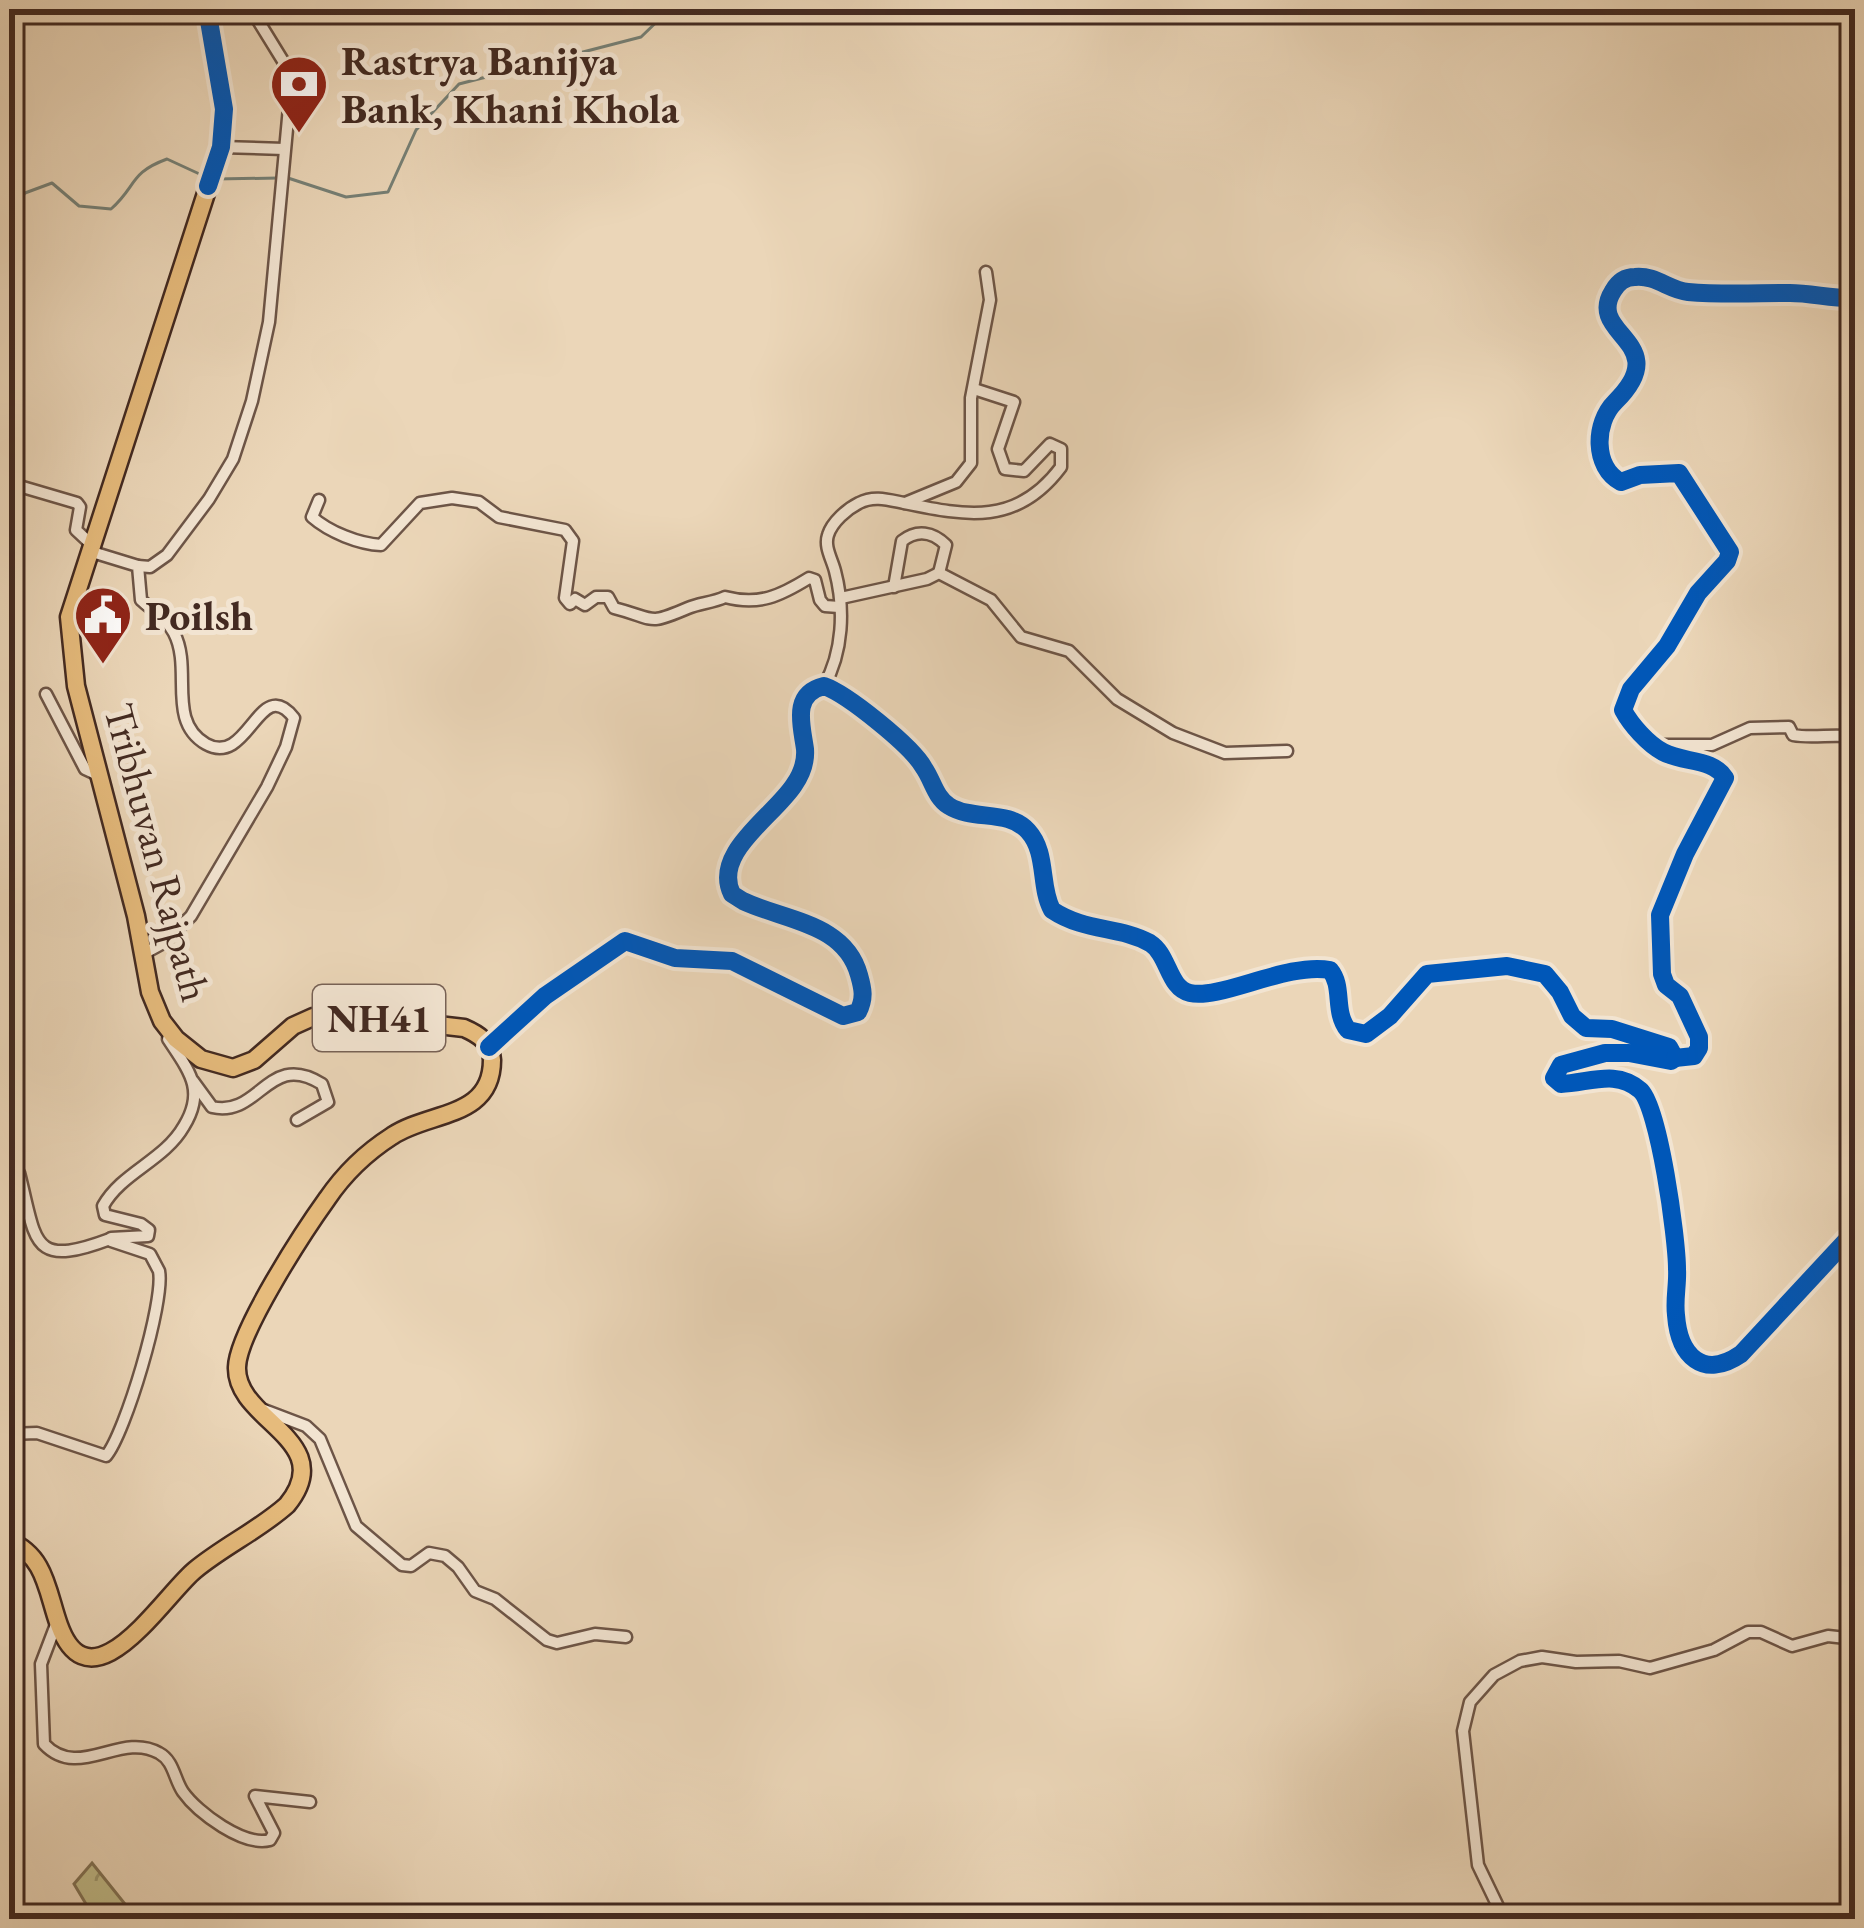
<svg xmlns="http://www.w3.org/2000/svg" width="1864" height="1928" font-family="'EB Garamond',serif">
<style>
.forest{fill:url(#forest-crowns);stroke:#827255;stroke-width:3}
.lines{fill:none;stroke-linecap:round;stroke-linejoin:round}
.stream{stroke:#768076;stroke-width:3}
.minor-casing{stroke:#6d5547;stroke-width:15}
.trunk-casing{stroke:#432a21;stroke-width:21}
.minor{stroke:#f2e4d1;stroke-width:10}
.trunk{stroke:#e6bb7c;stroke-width:16}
.cycleway-casing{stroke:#f2e4d1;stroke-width:26}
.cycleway{stroke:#0057b8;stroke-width:18}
.labels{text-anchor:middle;stroke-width:10;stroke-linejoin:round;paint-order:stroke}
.shield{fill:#f2e4d1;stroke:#786256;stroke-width:3}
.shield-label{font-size:39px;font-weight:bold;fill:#432a21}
.poi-label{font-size:42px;font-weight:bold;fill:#432a21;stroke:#f2e4d1;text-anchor:start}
.street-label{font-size:42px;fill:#432a21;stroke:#f2e4d1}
</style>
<defs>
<pattern id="forest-crowns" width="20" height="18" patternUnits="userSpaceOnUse" patternTransform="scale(3)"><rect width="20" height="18" fill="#c0bb89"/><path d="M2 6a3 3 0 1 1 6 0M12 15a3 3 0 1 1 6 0" fill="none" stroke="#9e9870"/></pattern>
</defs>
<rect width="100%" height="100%" fill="#ebd6b8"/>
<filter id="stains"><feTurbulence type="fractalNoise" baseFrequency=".00167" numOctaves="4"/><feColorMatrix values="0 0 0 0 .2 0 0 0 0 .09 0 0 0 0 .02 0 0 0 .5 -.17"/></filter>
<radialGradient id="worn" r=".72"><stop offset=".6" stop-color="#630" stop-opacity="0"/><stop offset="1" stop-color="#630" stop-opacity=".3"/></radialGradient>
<polygon class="forest" points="92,1863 137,1919 95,1919 74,1884"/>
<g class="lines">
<g class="stream">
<polyline points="288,178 346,197 388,192 416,130 459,84 641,37 670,9"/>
<polyline points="216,179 278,178"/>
<path d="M9 217 25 193 52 183 79 206 111 209C137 186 129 173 167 159L206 177"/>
</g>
<g class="minor-casing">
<g id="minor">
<polyline points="221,147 284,149"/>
<polyline points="9,483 77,503 80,507 76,530 91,544"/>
<path d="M319 500 312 517C329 532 359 544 381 545L420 503 452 498 479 502 499 517 565 530 573 541 565 598 570 604 575 599 585 605 596 597H608L614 608C657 619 646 626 688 608 699 603 712 603 725 597 759 606 780 596 809 578L815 580 820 600 825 606 839 607"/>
<polyline points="905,503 956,482 971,463 971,398 990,300 986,272"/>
<path d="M89 551 138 566 141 600C152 610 167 619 174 633 193 669 166 721 206 744 249 768 259 673 294 718L286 747 267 787 191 916 165 942 143 954"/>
<polyline points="138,566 150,567 167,555 209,499 233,459 252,401 269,322 291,86 283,61 251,9"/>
<path d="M894 587 902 541C917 529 933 532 946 545L939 573"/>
<polyline points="841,598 927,579 939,573 991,600 1021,637 1069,651 1117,699 1173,733 1225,753 1287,751"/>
<path d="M824 686C843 652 845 609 835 571 832 559 824 547 828 535 832 522 847 509 859 503 874 495 889 500 904 503 967 516 1017 526 1061 467V449L1050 444 1024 471 1005 469 998 449 1014 402 974 389"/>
<polyline points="46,694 85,769 100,776"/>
<path d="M1654 745H1712L1750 728 1789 727 1793 735C1814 739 1834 733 1855 737"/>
<path d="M489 1047 545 996 625 941 675 958 732 961 843 1016 858 1012C865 998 863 989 859 975 845 923 786 921 743 901L732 894C712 853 773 817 794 785 801 775 806 762 805 749 802 726 791 694 824 686 847 694 912 746 924 768 933 781 935 797 949 806 973 821 1008 809 1028 831 1048 853 1039 886 1052 910 1085 932 1119 926 1150 943 1169 955 1168 988 1190 993 1221 1000 1287 962 1330 970 1344 987 1333 1011 1348 1030L1366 1034 1390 1016 1427 974 1507 966 1545 974 1560 992 1572 1016 1586 1028 1612 1029 1669 1047 1675 1058 1671 1061 1629 1053H1605L1561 1065 1554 1078 1561 1084C1589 1083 1616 1069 1640 1090 1659 1106 1677 1239 1677 1269 1678 1284 1674 1299 1676 1315 1679 1356 1703 1380 1741 1354L1855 1231"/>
<path d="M1675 1058 1694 1056 1699 1048V1037L1680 996 1666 985 1662 974 1660 915 1685 854 1725 778C1713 758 1683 763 1663 752 1648 744 1631 725 1623 710L1631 689 1667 646 1698 593 1727 561 1730 552 1679 473 1640 475 1621 482C1593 467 1594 423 1615 402 1676 342 1585 335 1613 291 1618 282 1625 277 1635 277 1656 275 1669 290 1688 292 1722 295 1756 293 1790 293 1812 293 1833 299 1855 298"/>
<path d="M193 1081 212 1107C260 1118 268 1050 322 1084L328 1102 297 1120"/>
<path d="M9 1168 19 1173C37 1242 30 1269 110 1239"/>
<path d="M111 1238 148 1236 149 1230 141 1224 105 1215 103 1206C122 1172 164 1161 184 1126 206 1090 189 1071 168 1039"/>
<polyline points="264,1410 306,1426 320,1439 356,1526 402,1565 411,1566 429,1553 445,1556 458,1567 475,1591 495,1599 547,1640 557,1643 595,1634 626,1637"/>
<path d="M9 1434 37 1433 106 1456C125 1434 165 1301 159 1271 158 1269 151 1256 150 1254L111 1241"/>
<path d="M57 1622 41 1664 44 1744C79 1781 120 1731 159 1753 174 1761 174 1779 183 1792 198 1813 244 1847 270 1840L274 1833 255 1796 310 1802"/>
<polyline points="1504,1919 1478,1865 1463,1731 1470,1702 1494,1675 1520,1661 1542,1657 1576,1662 1619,1661 1650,1668 1714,1650 1748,1632 1761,1632 1792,1646 1828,1636 1855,1639"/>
</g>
</g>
<g class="trunk-casing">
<path id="trunk" d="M9 1541C46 1556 47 1592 59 1625 91 1714 165 1594 195 1570 224 1546 259 1530 287 1505 340 1440 235 1421 237 1367 238 1332 304 1231 327 1199 344 1174 367 1152 392 1136 429 1111 492 1119 492 1060 491 1042 478 1034 464 1028L360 1016 313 1017 293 1026 254 1060 233 1068 201 1059 176 1039 162 1021 150 992 136 916 76 686 69 617 221 147 224 109 207 9"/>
</g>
<use href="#minor" class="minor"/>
<use href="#trunk" class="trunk"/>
<g class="cycleway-casing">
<g id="cycleway">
<polyline points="207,9 224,109 221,147 208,186"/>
<path d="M489 1047 545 996 625 941 675 958 732 961 843 1016 858 1012C865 998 863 989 859 975 845 923 786 921 743 901L732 894C712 853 773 817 794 785 801 775 806 762 805 749 802 726 791 694 824 686 847 694 912 746 924 768 933 781 935 797 949 806 973 821 1008 809 1028 831 1048 853 1039 886 1052 910 1085 932 1119 926 1150 943 1169 955 1168 988 1190 993 1221 1000 1287 962 1330 970 1344 987 1333 1011 1348 1030L1366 1034 1390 1016 1427 974 1507 966 1545 974 1560 992 1572 1016 1586 1028 1612 1029 1669 1047 1675 1058 1671 1061 1629 1053H1605L1561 1065 1554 1078 1561 1084C1589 1083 1616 1069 1640 1090 1659 1106 1677 1239 1677 1269 1678 1284 1674 1299 1676 1315 1679 1356 1703 1380 1741 1354L1855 1231"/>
<path d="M1675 1058 1694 1056 1699 1048V1037L1680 996 1666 985 1662 974 1660 915 1685 854 1725 778C1713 758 1683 763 1663 752 1648 744 1631 725 1623 710L1631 689 1667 646 1698 593 1727 561 1730 552 1679 473 1640 475 1621 482C1593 467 1594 423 1615 402 1676 342 1585 335 1613 291 1618 282 1625 277 1635 277 1656 275 1669 290 1688 292 1722 295 1756 293 1790 293 1812 293 1833 299 1855 298"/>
</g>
</g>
<use href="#cycleway" class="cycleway"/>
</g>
<defs>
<g id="bank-pin" transform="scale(3)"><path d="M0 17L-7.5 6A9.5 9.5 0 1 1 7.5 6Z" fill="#8f2418" stroke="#f2e4d1"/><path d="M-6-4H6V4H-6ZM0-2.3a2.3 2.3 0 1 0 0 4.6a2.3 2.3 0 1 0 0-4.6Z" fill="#fff"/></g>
<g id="civic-pin" transform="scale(3)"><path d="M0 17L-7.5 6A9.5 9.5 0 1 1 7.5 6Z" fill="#8f2418" stroke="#f2e4d1"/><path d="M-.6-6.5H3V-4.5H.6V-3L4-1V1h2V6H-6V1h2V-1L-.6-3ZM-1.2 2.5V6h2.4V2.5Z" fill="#fff"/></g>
</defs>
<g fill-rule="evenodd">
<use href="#bank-pin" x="299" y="84"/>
<use href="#civic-pin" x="103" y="615"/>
</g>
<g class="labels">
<rect class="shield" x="313" y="985" width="132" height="66" rx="9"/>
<g class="shield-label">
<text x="379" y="1032">NH41</text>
</g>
<g class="poi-label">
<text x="341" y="75">Rastrya Banijya<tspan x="341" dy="48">Bank, Khani Khola</tspan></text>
<text x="145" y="630">Poilsh</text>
</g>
<g class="street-label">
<text transform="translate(158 852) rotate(75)" y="15">Tribhuvan Rajpath</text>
</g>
</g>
<rect width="1864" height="1928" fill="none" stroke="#ebd6b8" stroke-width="48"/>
<rect x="12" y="12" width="1840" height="1904" fill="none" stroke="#432a21" stroke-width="6"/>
<rect x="24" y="24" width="1816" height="1880" fill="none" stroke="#432a21" stroke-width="3"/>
<rect width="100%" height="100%" filter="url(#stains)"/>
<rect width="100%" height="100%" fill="url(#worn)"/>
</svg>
